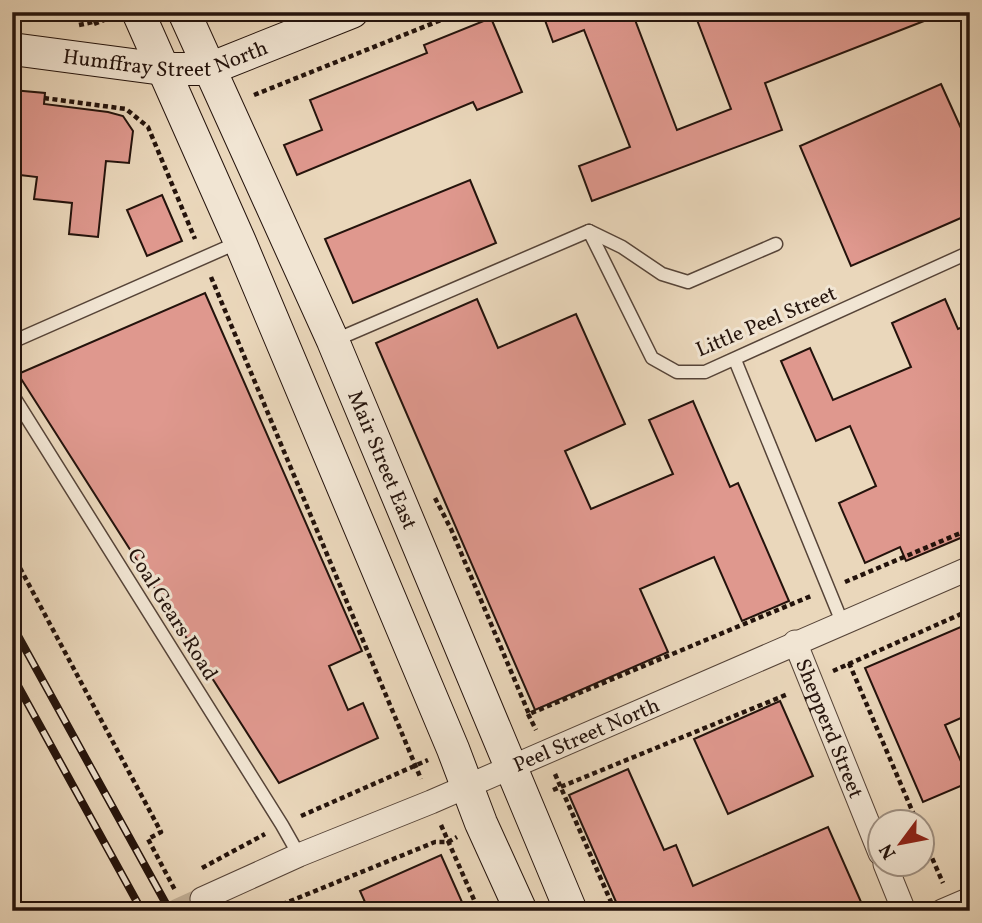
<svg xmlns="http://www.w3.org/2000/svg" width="982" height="923" font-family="Vollkorn,serif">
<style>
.building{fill:#df988e;stroke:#24130c;stroke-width:2}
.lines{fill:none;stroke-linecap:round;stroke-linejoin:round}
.street-tunnel{stroke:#c2b098;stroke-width:23;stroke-dasharray:23 11;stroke-linecap:butt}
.lane-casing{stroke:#564438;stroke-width:15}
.street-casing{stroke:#564438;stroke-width:25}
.secondary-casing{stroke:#24130c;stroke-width:34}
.path{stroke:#24130c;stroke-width:4.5;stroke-dasharray:5 3.5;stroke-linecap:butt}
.lane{stroke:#f1e5d3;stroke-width:12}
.street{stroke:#f1e5d3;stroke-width:23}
.secondary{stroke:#f1e5d3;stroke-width:32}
.rail-casing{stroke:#24130c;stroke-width:8}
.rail{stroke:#f1e5d3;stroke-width:5;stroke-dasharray:16;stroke-linecap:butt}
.labels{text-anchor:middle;stroke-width:6;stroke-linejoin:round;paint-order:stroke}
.street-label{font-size:21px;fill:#24130c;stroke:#f1e5d3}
</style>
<rect width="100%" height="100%" fill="#ead7bb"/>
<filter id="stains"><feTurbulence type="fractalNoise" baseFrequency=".00286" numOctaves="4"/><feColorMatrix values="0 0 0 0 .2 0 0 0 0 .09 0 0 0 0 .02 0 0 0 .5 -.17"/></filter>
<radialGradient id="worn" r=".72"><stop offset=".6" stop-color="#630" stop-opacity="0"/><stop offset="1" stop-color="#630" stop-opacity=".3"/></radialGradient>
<g class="building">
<polygon points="542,12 632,12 677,130 731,109 694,12 942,14 765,83 782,130 592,201 579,166 630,147 584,30 553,42"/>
<polygon points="491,18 522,92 477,110 473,102 297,175 284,145 322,130 310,100 427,53 424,45"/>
<polygon points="941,84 970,148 970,214 851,266 800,146"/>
<polygon points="12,90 45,93 44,104 108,112 123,116 133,131 129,163 106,161 98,237 69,234 72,203 34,199 37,177 12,174"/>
<polygon points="470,180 496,243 353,303 325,239"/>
<polygon points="162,195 182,241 147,256 127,210"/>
<polygon points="205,293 362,651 329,666 348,710 363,703 378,738 279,783 18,374"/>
<polygon points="477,299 498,348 576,314 625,424 565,451 591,509 673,474 649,420 693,401 730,487 738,483 789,601 742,621 714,557 640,589 668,652 535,710 376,343"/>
<polygon points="945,299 958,329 970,324 970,534 906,561 900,547 865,563 839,503 876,486 850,426 816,441 781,361 810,348 833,400 911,367 892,323"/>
<polygon points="970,623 970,714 945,725 970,782 923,802 865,668"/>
<polygon points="780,701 813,776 728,814 694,739"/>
<polygon points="628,769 664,850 676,845 693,886 828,827 865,911 620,911 569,795"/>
<polygon points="441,855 466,911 369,911 360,891"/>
</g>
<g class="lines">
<polyline class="street-tunnel" points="176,911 202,899"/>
<g class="lane-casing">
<g id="lane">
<polyline points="589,231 622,247 662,274 688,282 776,244"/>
<polyline points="333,341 589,231 652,358 677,372 705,372 970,252"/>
<polyline points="12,342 239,242"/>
<polyline points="735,360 842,622"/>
<polyline points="12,394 282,825 299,855"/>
</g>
</g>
<g class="street-casing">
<g id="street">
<path id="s1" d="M795 642 880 853"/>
<polyline points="885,864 904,911"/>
<path id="s2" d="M202 899 299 855 431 802 970 568"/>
<polyline points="942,911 970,899"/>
</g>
</g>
<g class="secondary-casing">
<g id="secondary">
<polyline points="138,12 240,242 453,749 481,823 521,911"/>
<path id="s3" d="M184 12 333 341 571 911"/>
<path id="s4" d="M12 49 163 69H209L352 12"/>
</g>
</g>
<g class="path">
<polyline points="223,12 225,16 235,12"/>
<polyline points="94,24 109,18"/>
<polyline points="79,25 93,22 89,12"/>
<polyline points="254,95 461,12"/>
<polyline points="44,98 126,109 148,127 195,239"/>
<polyline points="211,277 421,779"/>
<polyline points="435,498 451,529 529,714 811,596"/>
<polyline points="12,553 161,832 148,839 176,892"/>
<polyline points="845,582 970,529"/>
<polyline points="849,663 917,822"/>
<polyline points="833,671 970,610"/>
<polyline points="528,714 536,730"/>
<polyline points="555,774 615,911"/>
<polyline points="553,790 788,694"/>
<polyline points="301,816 428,760"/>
<polyline points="441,825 479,911"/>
<polyline points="922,835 943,883"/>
<polyline points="202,868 265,834"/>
<polyline points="266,911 435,842 448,842 457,837"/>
</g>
<use href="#lane" class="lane"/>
<use href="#street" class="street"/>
<use href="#secondary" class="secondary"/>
<g class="rail-casing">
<g id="rail">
<polyline points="12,625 170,911"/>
<polyline points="12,675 142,911"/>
</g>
</g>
<use href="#rail" class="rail"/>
</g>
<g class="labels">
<g class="street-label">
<text dy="7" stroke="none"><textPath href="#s4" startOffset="156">Humffray Street North</textPath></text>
<text transform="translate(766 321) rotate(-23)" y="7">Little Peel Street</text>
<text dy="7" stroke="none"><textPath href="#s3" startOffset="490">Mair Street East</textPath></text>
<text transform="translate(173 614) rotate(58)" y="7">Coal Gears Road</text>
<text dy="7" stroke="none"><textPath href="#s1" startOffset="93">Shepperd Street</textPath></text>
<text dy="7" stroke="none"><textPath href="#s2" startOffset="418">Peel Street North</textPath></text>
</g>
</g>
<rect width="982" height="923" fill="none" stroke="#ead7bb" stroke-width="42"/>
<rect x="14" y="14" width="954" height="895" fill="none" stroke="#24130c" stroke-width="3.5"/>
<rect x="21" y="21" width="940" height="881" fill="none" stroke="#24130c" stroke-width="2"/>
<g transform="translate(901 843) rotate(238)"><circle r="33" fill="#f1e5d3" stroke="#9f9183" stroke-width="2"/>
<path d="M0-5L12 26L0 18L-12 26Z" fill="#8f2418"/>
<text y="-10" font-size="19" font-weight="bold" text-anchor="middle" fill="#24130c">N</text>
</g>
<rect width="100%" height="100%" filter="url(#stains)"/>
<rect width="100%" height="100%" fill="url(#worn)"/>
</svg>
